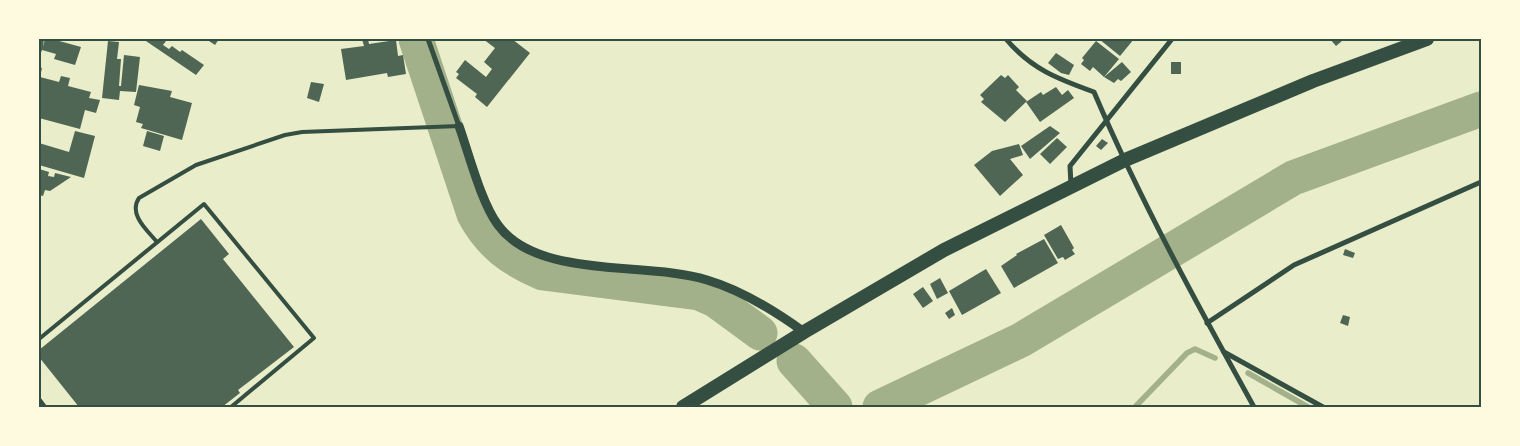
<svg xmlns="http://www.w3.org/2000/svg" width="1520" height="446" font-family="'Space Grotesk',sans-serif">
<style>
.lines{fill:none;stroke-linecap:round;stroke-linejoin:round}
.stream{stroke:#a3b18a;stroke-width:5.5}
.river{stroke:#a3b18a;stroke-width:35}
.building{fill:#4f6655}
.service{stroke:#344e41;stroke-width:4}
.minor{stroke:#344e41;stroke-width:5}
.tertiary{stroke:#344e41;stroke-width:9}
.trunk{stroke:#344e41;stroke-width:14}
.neatline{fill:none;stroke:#344e41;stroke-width:2}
</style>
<rect width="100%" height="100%" fill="#e9edc9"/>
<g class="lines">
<g class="stream">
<polyline points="1248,373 1308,407"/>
<polyline points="1135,407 1187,353 1195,349 1215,358"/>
</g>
<g class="river">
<path d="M416 39 474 214C490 244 512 260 543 273L699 293 715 300 760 333"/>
<polyline points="794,361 835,407"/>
<polyline points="880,407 1021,340 1293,178 1481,109"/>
</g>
</g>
<g class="building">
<polygon points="39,39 44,39 43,47 45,39 52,39 81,47 75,65 54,59 56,54 42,50 39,58"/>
<polygon points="143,39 162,39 166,41 163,45 169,49 172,46 180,52 182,50 204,65 196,75"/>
<polygon points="206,39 219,39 215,45"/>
<polygon points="362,39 368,39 369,44 396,40 398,56 403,55 406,74 388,77 387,73 346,80 341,49 364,46"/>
<polygon points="483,39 512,39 530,53 487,107 475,97 477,94 456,78 459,74 456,72 465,60 486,77 492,69 484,62 495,48"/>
<polygon points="1099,39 1134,39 1120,56"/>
<polygon points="1330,39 1340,39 1342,41 1336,46"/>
<polygon points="108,41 119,42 117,59 121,59 119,86 121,86 124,55 140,57 136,92 120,91 119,100 102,98"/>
<polygon points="1096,41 1119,59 1104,77 1093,67 1090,71 1081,64 1084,60 1082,58"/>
<polygon points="1056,53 1074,65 1069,75 1061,73 1048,63"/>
<polygon points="1122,62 1131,72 1121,81 1118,79 1114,83 1104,77"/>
<rect x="1171" y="62" width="10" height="12"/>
<polygon points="39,67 42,68 40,77 59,82 61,76 70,78 68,86 91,92 89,98 100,100 96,113 85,110 80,129 39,118"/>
<polygon points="1001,75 1005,78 1008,75 1019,87 1016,90 1027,101 1005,122 981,102 984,99 980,95"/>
<polygon points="311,82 324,84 319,102 307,98"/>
<polygon points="139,85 172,91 170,97 192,103 182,140 141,128 143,124 136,122 140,107 134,105"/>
<polygon points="1056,87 1062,95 1068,90 1074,98 1040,122 1026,102 1041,92 1043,95"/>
<polygon points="1050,126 1060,133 1030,159 1021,146"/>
<polygon points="75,131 95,136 84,178 39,165 39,143 69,152"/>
<polygon points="147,131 164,136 160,151 143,146"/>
<polygon points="1057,138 1067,147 1050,164 1040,154"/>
<polygon points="1102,139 1108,143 1101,150 1096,146"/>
<polygon points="1019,144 1023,155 1010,159 1023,175 1000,196 974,165 992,151"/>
<polygon points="39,169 49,172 48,176 54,177 55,173 71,177 50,191 45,190 43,196 39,195"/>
<polygon points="201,219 229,254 223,259 294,347 238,390 240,393 222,407 79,407 39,357 39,350"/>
<polygon points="1061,225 1074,248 1072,250 1075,254 1065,260 1063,257 1058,259 1044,235"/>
<polygon points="1044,239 1058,263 1014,288 1001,266 1017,255 1016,254"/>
<polygon points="1345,249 1355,253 1353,258 1343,255"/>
<polygon points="986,269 1001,293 962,315 949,291"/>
<polygon points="940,278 948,293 937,299 930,284"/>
<polygon points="923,287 933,301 923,308 913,294"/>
<polygon points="952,308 955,315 949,319 945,313"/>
<polygon points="1343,315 1350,317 1348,326 1340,323"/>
</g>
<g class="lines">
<g class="service">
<path d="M157 242C147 230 128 214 139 198L196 165 285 135 302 132 459 126"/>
<polyline points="39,339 204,204 314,338 231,407"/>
<polyline points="39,399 45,407"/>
</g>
<g class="minor">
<polyline points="428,39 459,126"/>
<path d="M1006 39C1031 69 1058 79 1094 92 1140 200 1197 304 1254 407"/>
<polyline points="1071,185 1070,166 1172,39"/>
<polyline points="1207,323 1294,265 1481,182"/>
<polyline points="1224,352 1323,407"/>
</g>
<path class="tertiary" d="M459 126C469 154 481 202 498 225 538 280 647 261 707 280 741 290 775 311 804 332"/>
<polyline class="trunk" points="683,407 804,332 944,250 1125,160 1313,81 1427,39"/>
</g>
<rect width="1520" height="446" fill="none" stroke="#fefae0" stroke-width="80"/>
<rect x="40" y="40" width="1440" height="366" class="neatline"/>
</svg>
